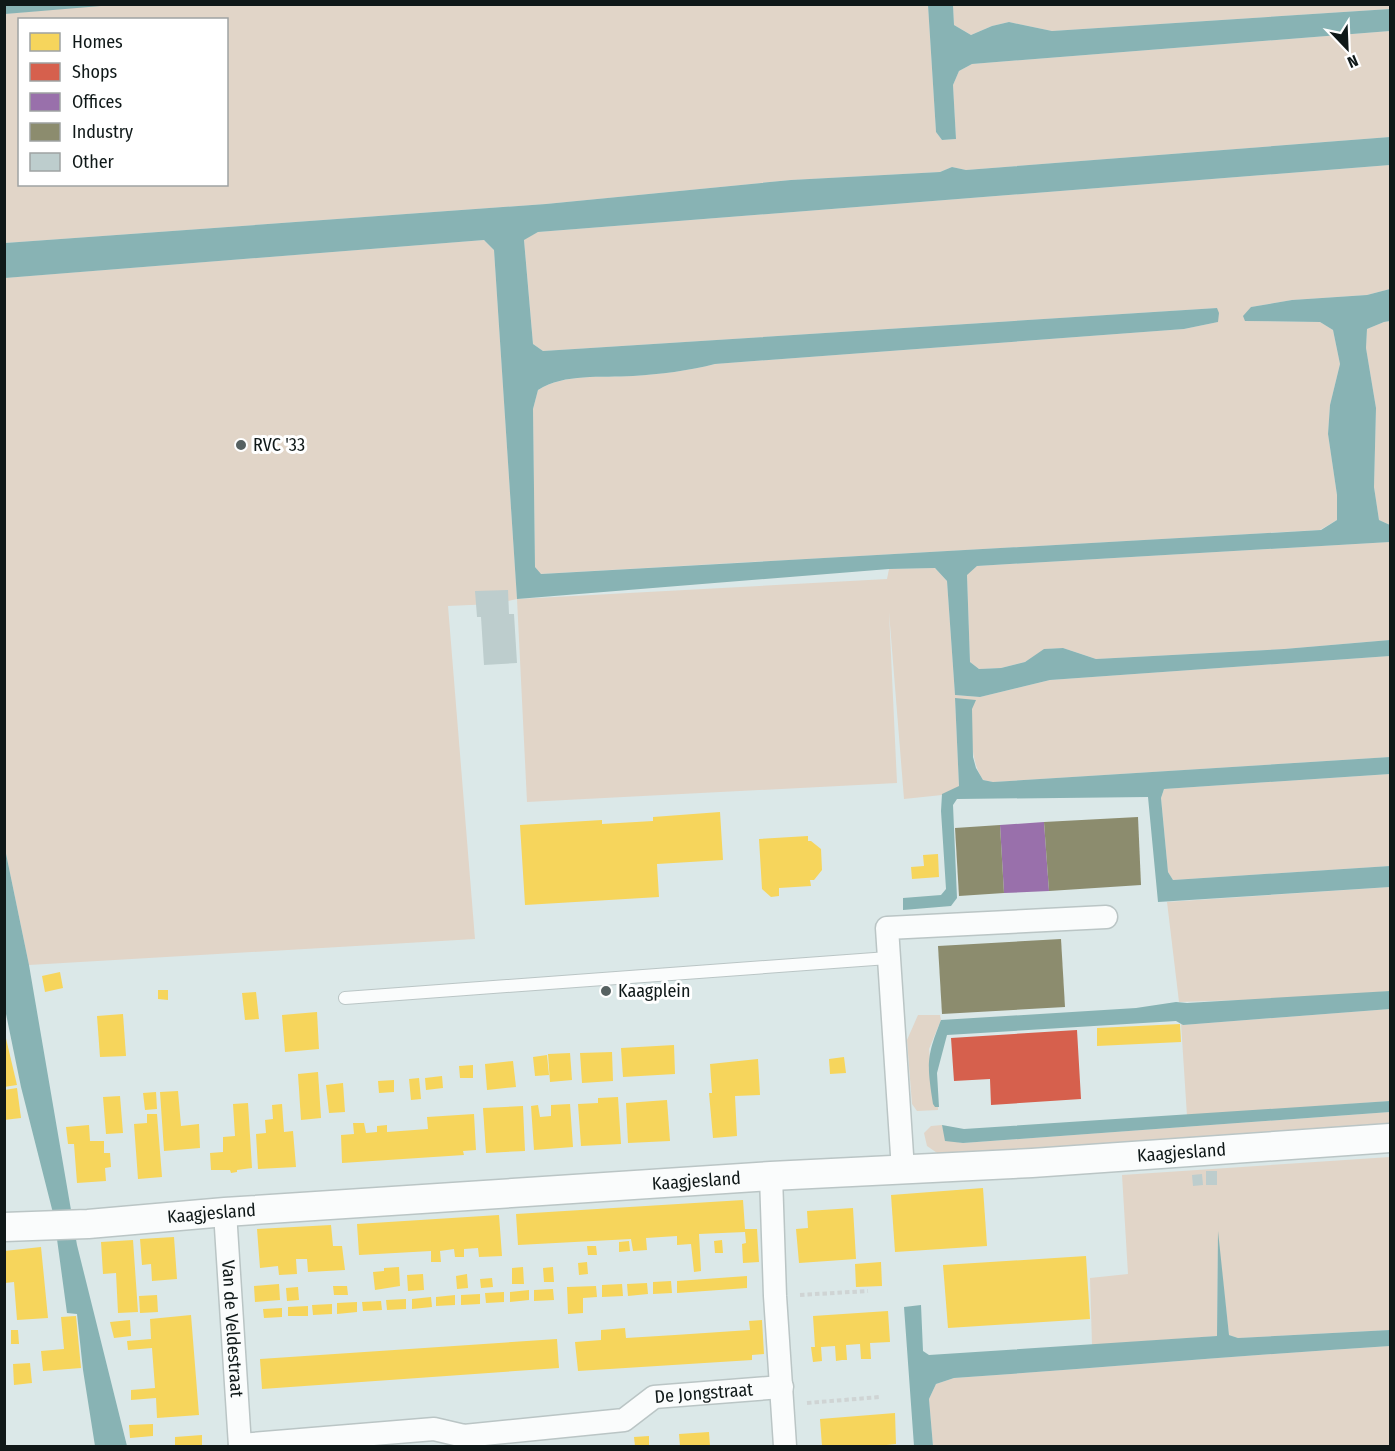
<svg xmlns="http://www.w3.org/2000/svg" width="1395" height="1451" font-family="'Fira Sans Condensed',sans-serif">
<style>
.green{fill:#e1d5c8;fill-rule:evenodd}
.water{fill:#88b3b4}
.homes{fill:#f6d55c}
.shops{fill:#d6604d}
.offices{fill:#9970ab}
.industry{fill:#8c8c6e}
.building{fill:#bdcdcd}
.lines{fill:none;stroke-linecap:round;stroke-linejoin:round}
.service-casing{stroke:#bac5c5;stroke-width:14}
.minor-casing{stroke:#bac5c5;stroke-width:25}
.tertiary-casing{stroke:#bac5c5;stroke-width:31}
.path{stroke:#cfd4d4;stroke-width:4;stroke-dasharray:4.5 3;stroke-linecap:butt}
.service{stroke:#fafcfc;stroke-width:12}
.minor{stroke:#fafcfc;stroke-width:22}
.tertiary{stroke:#fafcfc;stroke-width:28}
.poi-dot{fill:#566161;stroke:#fff;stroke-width:2}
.labels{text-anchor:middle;stroke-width:6;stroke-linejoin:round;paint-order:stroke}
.poi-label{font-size:18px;fill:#0f1818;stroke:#fff;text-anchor:start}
.street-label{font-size:18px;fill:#0f1818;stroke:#fff}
</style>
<rect width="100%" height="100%" fill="#dbe8e8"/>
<g class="green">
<path d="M113 4 928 5 936 132 942 140 956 139 953 85 959 71 972 64 1390 31V137L966 170 952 167 940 172 791 180 546 204 5 243 4 14ZM20 20H226V184H20Z"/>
<polygon points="1390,4 1390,9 1052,31 1009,22 992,26 971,35 954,25 953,5"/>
<path d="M1390 165V289L1367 295 1292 300 1251 307 1245 321 1320 322 1333 330 1340 364 1330 405 1328 434 1337 495V520L1320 530 540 574 535 567 533 409 538 390C566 373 601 378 633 376 661 374 688 371 715 364L1184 329 1218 322 1217 308 543 351 533 344 524 239 538 232Z"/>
<path d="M484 240 494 250 517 599 887 579 889 569 935 568 947 581 955 695 980 697 1050 680 1390 656V757L993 782 983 780C969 758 972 734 972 709L955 698 959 787 942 795 904 799 889 612 897 783 527 802 517 599 493 604 448 606 475 939 29 965 4 844V278Z"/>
<polygon points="1390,321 1390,525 1379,520 1374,487 1376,408 1366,348 1367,329 1384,322"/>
<polygon points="1390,542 1390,640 1284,649 1096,659 1063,648 1045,649 1025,662 1001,668 979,669 970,662 967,574 977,566"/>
<polygon points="1390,774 1390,866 1173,880 1168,872 1161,798 1164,789"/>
<polygon points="1390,887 1390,991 1305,998 1179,1002 1167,902"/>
<polygon points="1390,1009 1390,1101 1187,1116 1181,1023 1183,1025"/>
<polygon points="918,1015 940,1015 941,1020 929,1049 935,1107 938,1107 938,1110 917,1111 912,1104 907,1040"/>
<polygon points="1390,1112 1390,1127 943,1157 927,1146 924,1133 931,1126 942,1125 946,1140 963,1143"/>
<polygon points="1390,1157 1390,1330 1238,1338 1229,1335 1218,1239 1217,1336 1092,1345 1090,1278 1128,1274 1122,1175"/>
<path d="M1390 1346V1446H933L929 1399 936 1384 954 1378C1100 1368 1245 1355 1390 1346Z"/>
</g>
<g class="water">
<polygon points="5,4 113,4 113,5 5,14"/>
<polygon points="928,5 953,5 954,25 971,35 992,26 1009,22 1052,31 1390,9 1390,31 972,64 959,71 953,85 956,139 942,140 936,132"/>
<path d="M1390 137V165L538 232 524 240 533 344 543 351 1217 308 1219 313 1218 322 1184 329 715 364C688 371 661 374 633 376 601 378 565 373 538 390L533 409 535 567 541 574 1321 530 1337 520V495L1328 434 1330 405 1340 364 1333 330 1320 322 1245 321 1243 316 1251 307 1292 300 1367 295 1390 289V321L1384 322 1367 329 1366 348 1376 408 1374 487 1379 520 1390 525V542L977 566 967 575 970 662 979 669 1001 668 1025 662 1044 649 1063 648 1096 659 1284 649 1390 640V656L1050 680 980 697 955 695 947 581 935 568 889 569 517 599 494 250 484 240 5 278V243L546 204 791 180 940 172 952 167 966 170Z"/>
<polygon points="955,698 976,700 972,709 973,757 976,768 983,780 993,782 1390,757 1390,774 1164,789 1161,798 1168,872 1173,880 1390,866 1390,887 1158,902 1148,797 957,799 953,805 957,898 951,906 903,910 903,898 941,895 946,889 941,811 942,794 959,786"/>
<polygon points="4,844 29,965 77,1245 127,1446 95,1446 83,1370 77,1314 67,1313 54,1217 21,1087 5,1009"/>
<path d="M1390 991V1009L1183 1025 1176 1021 947 1035 937 1073 939 1107H935L933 1104C927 1064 926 1058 941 1020L1136 1008 1176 1002 1187 1003Z"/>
<polygon points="1390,1101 1390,1112 963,1143 945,1141 942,1125 964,1129"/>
<path d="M1218 1231 1229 1335 1238 1338 1390 1330V1346C1245 1355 1099 1368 954 1378L936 1384 929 1399 933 1446H914L904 1307 921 1305 923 1351 929 1355 1217 1336Z"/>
</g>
<g class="homes">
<polygon points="720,812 723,860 657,864 659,897 525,905 520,825 602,820 602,824 653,821 653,817"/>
<polygon points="808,836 808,841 811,841 821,849 822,870 814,880 810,880 811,886 779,888 779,896 771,897 762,889 759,839"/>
<polygon points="938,854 939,877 912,879 911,867 924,866 923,855"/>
<polygon points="60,972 63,988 45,992 42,976"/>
<polygon points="158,990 168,990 168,1000 158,999"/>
<polygon points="256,992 259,1019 245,1020 242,993"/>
<polygon points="317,1012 319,1049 285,1052 282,1015"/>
<polygon points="123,1014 126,1056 100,1057 97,1016"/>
<polygon points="1180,1024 1181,1042 1097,1046 1097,1028"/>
<polygon points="4,1030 17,1085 4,1087"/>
<polygon points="674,1045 675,1074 623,1077 621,1048"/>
<polygon points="612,1052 613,1081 582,1083 580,1053"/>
<polygon points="570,1053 572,1080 550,1082 548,1054"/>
<polygon points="547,1055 549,1075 535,1076 533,1057"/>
<polygon points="844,1057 846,1073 830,1074 829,1059"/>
<polygon points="758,1059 760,1095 735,1096 737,1136 713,1138 709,1093 712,1093 710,1064"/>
<polygon points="513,1061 516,1087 487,1090 485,1064"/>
<polygon points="473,1065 473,1078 460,1078 459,1066"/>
<polygon points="318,1072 321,1118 301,1120 298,1074"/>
<polygon points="442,1076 443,1088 426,1090 425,1078"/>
<polygon points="419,1078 421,1099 411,1100 409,1079"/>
<polygon points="394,1080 394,1092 379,1093 378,1081"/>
<polygon points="343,1083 345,1112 329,1113 326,1085"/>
<polygon points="17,1088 21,1118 4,1120 4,1090"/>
<polygon points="178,1091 181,1126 199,1124 200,1148 164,1151 160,1092"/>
<polygon points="156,1092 157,1109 145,1110 143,1093"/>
<polygon points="120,1096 123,1133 106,1134 103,1097"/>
<polygon points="618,1097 621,1144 581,1146 578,1104 598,1103 598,1098"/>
<polygon points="667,1100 670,1141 628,1143 626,1103"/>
<polygon points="248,1103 252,1168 237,1170 237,1172 231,1173 230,1170 211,1170 210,1153 223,1152 223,1137 235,1136 233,1104"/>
<polygon points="282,1104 284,1132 293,1131 296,1167 258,1169 256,1134 266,1133 265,1120 273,1119 272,1105"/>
<polygon points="570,1104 573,1147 534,1150 531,1106 538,1105 540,1117 551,1116 551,1105"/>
<polygon points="523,1106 525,1151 486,1153 483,1108"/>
<polygon points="147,1114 157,1114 162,1177 138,1179 134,1124 147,1123"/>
<polygon points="474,1114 476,1150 463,1151 464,1155 342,1163 341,1135 354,1134 353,1123 364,1123 366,1133 377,1132 377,1126 387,1125 387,1132 428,1129 427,1117"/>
<polygon points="89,1125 90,1141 104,1141 104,1153 110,1153 111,1167 105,1168 106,1181 77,1183 74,1144 68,1144 66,1127"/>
<polygon points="983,1188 987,1246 895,1252 891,1195"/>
<polygon points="743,1200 745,1229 757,1229 759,1262 743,1263 742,1244 746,1243 745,1232 699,1234 701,1271 694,1272 691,1244 677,1245 677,1236 646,1238 647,1250 633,1251 631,1239 518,1245 516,1214"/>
<polygon points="853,1208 856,1259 799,1263 796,1229 808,1228 807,1211"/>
<polygon points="499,1215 502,1256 479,1257 478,1248 464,1249 464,1257 455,1257 454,1249 440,1251 441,1262 431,1262 431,1251 359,1255 357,1224"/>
<polygon points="331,1225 333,1246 342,1246 345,1270 308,1272 307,1259 296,1259 297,1274 279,1275 278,1266 260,1268 257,1229"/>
<polygon points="174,1237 177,1279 152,1281 151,1264 142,1265 140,1239"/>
<polygon points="133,1240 138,1312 118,1313 116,1273 103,1274 101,1242"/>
<polygon points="722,1240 723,1253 715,1253 714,1241"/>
<polygon points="629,1241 630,1251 619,1252 619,1242"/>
<polygon points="587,1246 596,1246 597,1255 588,1255"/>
<polygon points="41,1247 48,1318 17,1320 14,1282 5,1283 4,1251"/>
<polygon points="1086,1256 1090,1319 948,1328 943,1265"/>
<polygon points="587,1262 588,1274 579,1275 578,1263"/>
<polygon points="881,1262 882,1286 856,1287 855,1264"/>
<polygon points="399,1267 400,1286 375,1290 373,1272 384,1271 384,1268"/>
<polygon points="523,1267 524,1284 512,1284 512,1268"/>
<polygon points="553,1267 554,1282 544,1282 543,1268"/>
<polygon points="423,1274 424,1290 408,1291 407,1275"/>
<polygon points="467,1274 468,1288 457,1289 456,1276"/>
<polygon points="747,1276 747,1288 677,1293 677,1281"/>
<polygon points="492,1278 493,1287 481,1288 480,1279"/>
<polygon points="671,1281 672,1293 653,1294 653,1282"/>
<polygon points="647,1283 648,1294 628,1296 627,1284"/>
<polygon points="279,1284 280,1300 255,1302 254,1286"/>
<polygon points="622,1284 623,1296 602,1297 602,1285"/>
<polygon points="333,1286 347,1286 348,1295 334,1295"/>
<polygon points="596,1286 597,1297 583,1298 583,1313 568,1314 567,1287"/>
<polygon points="298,1287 299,1300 287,1301 286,1288"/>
<polygon points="553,1289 554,1300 534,1301 534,1290"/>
<polygon points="529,1290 529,1300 510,1302 510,1292"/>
<polygon points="504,1292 504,1302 486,1303 485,1293"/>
<polygon points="480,1294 480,1304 461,1305 461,1295"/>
<polygon points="157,1295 158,1312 140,1313 139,1296"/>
<polygon points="455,1295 455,1305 436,1306 436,1297"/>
<polygon points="431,1297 432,1307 412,1309 412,1299"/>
<polygon points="406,1299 406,1309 387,1310 386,1300"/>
<polygon points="381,1301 382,1310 363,1311 362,1302"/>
<polygon points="357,1302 357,1312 337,1314 337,1303"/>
<polygon points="332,1304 332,1314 313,1315 312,1305"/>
<polygon points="308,1306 308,1316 288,1316 288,1307"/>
<polygon points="282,1308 282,1317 264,1318 263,1309"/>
<polygon points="888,1311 890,1342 870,1343 871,1359 861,1359 860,1344 846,1345 847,1360 842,1360 836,1361 835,1346 821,1347 822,1361 813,1362 811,1347 815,1347 813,1316"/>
<polygon points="191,1315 199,1415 157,1418 156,1398 131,1400 131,1390 155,1388 152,1348 128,1350 127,1341 151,1339 150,1319"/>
<polygon points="76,1316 81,1368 43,1371 41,1351 64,1349 61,1317"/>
<polygon points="130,1320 131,1336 114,1338 110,1322"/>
<polygon points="762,1320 764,1354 752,1355 752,1360 578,1371 575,1342 601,1340 601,1330 625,1328 626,1338 675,1335 750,1330 749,1321"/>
<polygon points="11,1330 18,1330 19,1344 11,1344"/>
<polygon points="557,1339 559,1368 262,1389 260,1359"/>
<polygon points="30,1363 32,1383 14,1385 13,1364"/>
<polygon points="895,1413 896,1444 877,1446 822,1446 820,1419"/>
<polygon points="153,1424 153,1436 130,1438 129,1425"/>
<polygon points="709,1432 710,1446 680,1446 679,1434"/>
<polygon points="202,1435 202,1446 175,1446 175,1437"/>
<polygon points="649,1436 649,1446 635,1446 634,1437"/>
</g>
<polygon class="shops" points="1077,1030 1081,1099 991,1105 990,1079 954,1081 951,1038"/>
<polygon class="offices" points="1044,822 1049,891 1004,893 1000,825"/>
<g class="industry">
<polygon points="1138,817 1141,885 1049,891 1044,822"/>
<polygon points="1000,825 1004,893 959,896 955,828"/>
<polygon points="1061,939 1065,1007 942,1014 938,946"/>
</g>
<g class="building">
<polygon points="508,590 509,614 514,614 517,663 484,665 481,617 477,617 475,591"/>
<rect x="1206" y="1171" width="11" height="14"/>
<polygon points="1202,1174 1203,1185 1193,1186 1192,1175"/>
</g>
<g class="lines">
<g class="service-casing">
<polyline id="service" points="345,998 888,958"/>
</g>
<g class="minor-casing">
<g id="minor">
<polyline points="903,1170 887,928 1106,917"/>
<polyline points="771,1176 775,1296 785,1446"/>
<path id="s1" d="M225 1212 240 1446"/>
<path id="s2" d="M240 1445 434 1429 464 1436 624 1420 654 1397 782 1387"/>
</g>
</g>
<g class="tertiary-casing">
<g id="tertiary">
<path id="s3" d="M4 1227 88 1224 225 1212 771 1176 1032 1163 1390 1138"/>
</g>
</g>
<g class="path">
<polyline points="800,1295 868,1291"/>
<polyline points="807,1403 879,1397"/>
</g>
<use href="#service" class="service"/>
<use href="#minor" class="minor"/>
<use href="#tertiary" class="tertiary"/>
</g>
<g class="poi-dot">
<circle cx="241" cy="445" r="6"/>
<circle cx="606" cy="991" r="6"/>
</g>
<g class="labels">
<g class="poi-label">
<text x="253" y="451">RVC '33</text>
<text x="618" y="997">Kaagplein</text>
</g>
<g class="street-label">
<text dy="6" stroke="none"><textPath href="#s3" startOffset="1180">Kaagjesland</textPath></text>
<text dy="6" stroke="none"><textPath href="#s3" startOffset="694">Kaagjesland</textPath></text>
<text dy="6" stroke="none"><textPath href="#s3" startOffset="208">Kaagjesland</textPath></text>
<text dy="6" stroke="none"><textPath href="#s1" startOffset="117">Van de Veldestraat</textPath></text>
<text dy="6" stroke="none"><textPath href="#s2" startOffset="474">De Jongstraat</textPath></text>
</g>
</g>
<rect width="1395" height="1451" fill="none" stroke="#0f1818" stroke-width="12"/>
<rect x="18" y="18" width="210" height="168" fill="#ffffff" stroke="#9fa3a3" stroke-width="1.5"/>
<rect x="30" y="33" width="30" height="18" fill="#f6d55c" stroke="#9fa3a3" stroke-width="1.5"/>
<text x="72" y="48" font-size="18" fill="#0f1818">Homes</text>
<rect x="30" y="63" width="30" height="18" fill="#d6604d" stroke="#9fa3a3" stroke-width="1.5"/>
<text x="72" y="78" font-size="18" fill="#0f1818">Shops</text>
<rect x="30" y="93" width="30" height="18" fill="#9970ab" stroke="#9fa3a3" stroke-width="1.5"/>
<text x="72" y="108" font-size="18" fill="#0f1818">Offices</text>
<rect x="30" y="123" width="30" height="18" fill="#8c8c6e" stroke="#9fa3a3" stroke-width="1.5"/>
<text x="72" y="138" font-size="18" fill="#0f1818">Industry</text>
<rect x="30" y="153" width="30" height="18" fill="#bdcdcd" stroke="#9fa3a3" stroke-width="1.5"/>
<text x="72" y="168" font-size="18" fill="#0f1818">Other</text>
<g transform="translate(1347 48) rotate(157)" stroke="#ffffff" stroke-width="4.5" paint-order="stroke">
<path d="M0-4.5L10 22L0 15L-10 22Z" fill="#0f1818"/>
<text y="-9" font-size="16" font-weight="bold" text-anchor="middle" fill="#0f1818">N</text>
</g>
</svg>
